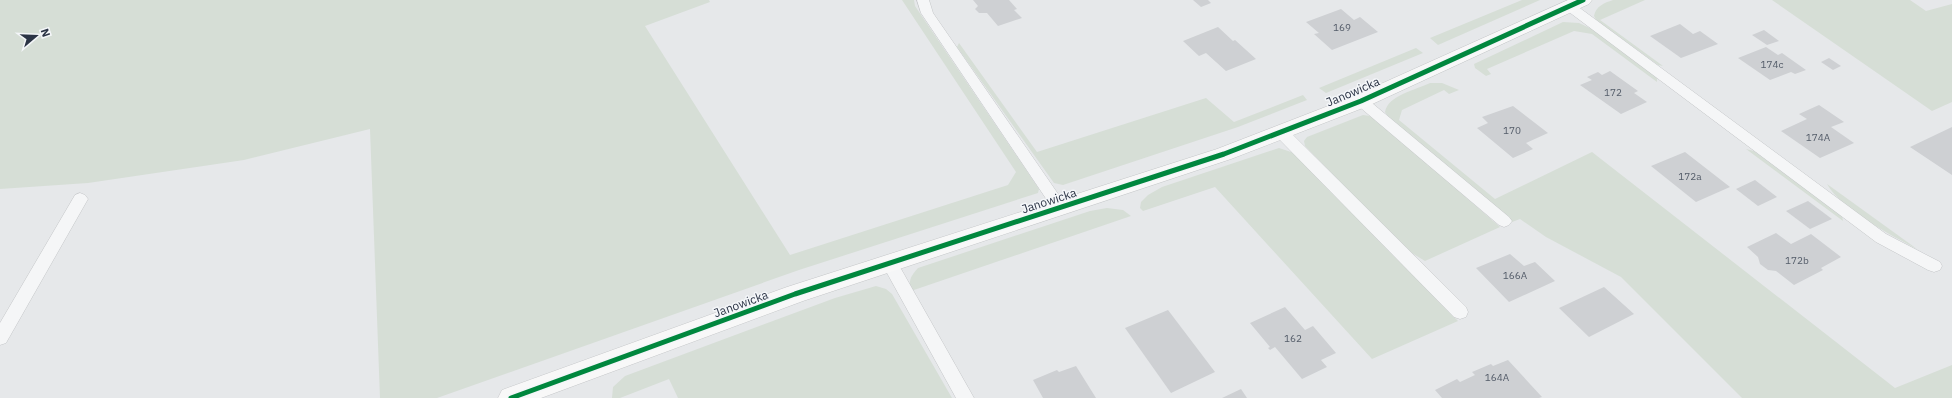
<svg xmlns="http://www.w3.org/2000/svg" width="1952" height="398" font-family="'IBM Plex Sans',sans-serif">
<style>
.green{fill:#d6ded6}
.building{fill:#ced0d3}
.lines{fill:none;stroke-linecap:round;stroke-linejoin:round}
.lane-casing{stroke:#c4c6c8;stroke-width:1}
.secondary-casing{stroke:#c4c6c8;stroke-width:1}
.lane{fill:#f5f6f7;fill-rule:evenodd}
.secondary{fill:#f8f8f8;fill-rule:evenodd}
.cycleway-casing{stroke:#f4f6f9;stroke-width:8}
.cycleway{stroke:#00873e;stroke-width:5}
.labels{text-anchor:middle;stroke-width:3;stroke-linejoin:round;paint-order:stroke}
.number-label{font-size:10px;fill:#545c69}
.street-label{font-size:12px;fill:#2b3445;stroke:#f4f6f9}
</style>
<rect width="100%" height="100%" fill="#e6e8ea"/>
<g class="green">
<polygon points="0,0 709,0 710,2 645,26 790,255 1008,185 1016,172 902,0 914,0 915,6 1039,189 1038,193 799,270 437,398 380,398 370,129 244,160 88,183 0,189"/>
<polygon points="1522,0 1540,0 1438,45 1430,38"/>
<path d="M1613 0H1645L1600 20 1663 66 1658 65 1596 20 1594 16C1596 6 1604 3 1613 0Z"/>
<polygon points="1772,0 1910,0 1926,11 1952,4 1952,102 1932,111"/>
<polygon points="1563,22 1579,23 1594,30 1657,77 1657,82 1592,34 1574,31 1487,69 1491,74 1486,76 1475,68 1474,64"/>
<polygon points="959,43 1037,152 1206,98 1234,122 1303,95 1307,100 1238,127 1063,185 1054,183 957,47"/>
<polygon points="1416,48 1423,53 1326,93 1319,88"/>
<path d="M1430 83H1442L1459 90 1449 94 1444 90 1402 110 1399 120 1495 199 1592 152 1895 388 1952 365V398H1742L1621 277 1546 237 1520 219 1512 222 1389 118 1385 112C1388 95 1416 90 1430 83Z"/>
<polygon points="1363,115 1370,116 1378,120 1500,227 1425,261 1407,250 1305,146 1304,141 1307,137"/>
<polygon points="1279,148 1294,153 1458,321 1372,359 1215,187 1143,211 1140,208 1141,202 1148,195 1162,187"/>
<polygon points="1746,149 1754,151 1842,216 1843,221"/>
<path d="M1827 184 1917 249C1892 236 1841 209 1827 184Z"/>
<path d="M1107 208 1123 210 1131 216 911 291C908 280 911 276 918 268L1090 211Z"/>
<polygon points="876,286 886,289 892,294 952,398 678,398 669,379 620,398 612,398 613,387 625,376 835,298"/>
</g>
<g class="building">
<polygon points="973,0 1009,0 1017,9 1014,10 1022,18 998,26 987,13 979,13 975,9 978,6"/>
<polygon points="1193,0 1208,0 1211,3 1201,7"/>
<polygon points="1341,9 1354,20 1360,17 1378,32 1332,50 1314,34 1319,33 1306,22"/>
<polygon points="1680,24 1693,34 1700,31 1718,44 1681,58 1650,36"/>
<polygon points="1218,27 1233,41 1235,40 1256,59 1226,71 1206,53 1199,56 1183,41"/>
<polygon points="1764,30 1779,41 1767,45 1752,35"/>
<polygon points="1766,47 1778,55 1782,53 1806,70 1795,74 1791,72 1770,80 1738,58"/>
<polygon points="1829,58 1841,66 1833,70 1821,62"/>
<polygon points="1610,71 1638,91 1634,93 1647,102 1621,114 1580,85 1592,80 1587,77 1598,72 1602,75"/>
<polygon points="1819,105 1844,122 1831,127 1854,143 1820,158 1781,131 1807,119 1799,114"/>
<polygon points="1513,106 1548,133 1526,143 1533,149 1513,158 1477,128 1488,123 1482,117"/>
<polygon points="1952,127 1952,175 1910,147"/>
<polygon points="1685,152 1730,187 1696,202 1651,166"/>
<polygon points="1755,180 1777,197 1758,206 1736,189"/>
<polygon points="1808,201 1832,219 1810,229 1786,211"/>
<polygon points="1776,233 1791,244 1811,234 1841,257 1821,268 1823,270 1794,285 1776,271 1768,270 1760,264 1758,257 1747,247"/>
<polygon points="1510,254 1524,266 1535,262 1555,281 1509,302 1476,268"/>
<polygon points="1604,287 1634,314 1589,337 1559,308"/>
<polygon points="1285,307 1305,330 1313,326 1336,353 1321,360 1327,367 1302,379 1275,347 1270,350 1268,348 1270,347 1250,323"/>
<polygon points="1168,310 1215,372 1171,393 1125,328"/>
<polygon points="1508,360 1542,397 1539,398 1442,398 1435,390 1457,379 1460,382 1475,375 1472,372 1491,364 1493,366"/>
<polygon points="1076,366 1096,398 1043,398 1033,380 1057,370 1059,372"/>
<polygon points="1241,389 1247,398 1222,398"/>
</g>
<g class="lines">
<g class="lane-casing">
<g id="lane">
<polygon points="917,0 929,0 933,13 1065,204 1068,208 1065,212 1060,214 1055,212 921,13"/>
<polygon points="1569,2 1573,3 1886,234 1940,262 1942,266 1940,270 1934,272 1928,270 1876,242 1565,9 1563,6 1565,3"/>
<polygon points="1361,96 1366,98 1509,217 1512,221 1509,225 1504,227 1499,225 1356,104 1354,101 1356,98"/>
<polygon points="1281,127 1286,128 1466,307 1468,312 1466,317 1460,319 1454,317 1276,136 1274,132 1276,128"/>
<polygon points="80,193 85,195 88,199 6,343 0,345 0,323 75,195"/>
<polygon points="890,258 896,260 974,398 956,398 882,264 884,260"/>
</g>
</g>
<g class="secondary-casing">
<polygon id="secondary" points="1568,0 1592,0 1589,4 1368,106 1231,159 803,301 541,398 498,398 502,390 787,287 1217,149 1354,96"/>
</g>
<use href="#lane" class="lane"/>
<use href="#secondary" class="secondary"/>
<g class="cycleway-casing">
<polyline id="cycleway" points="511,398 795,294 1224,154 1361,101 1583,0"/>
</g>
<use href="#cycleway" class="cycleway"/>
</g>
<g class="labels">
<g class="number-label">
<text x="1342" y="31">169</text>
<text x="1772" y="68">174c</text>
<text x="1613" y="96">172</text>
<text x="1512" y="134">170</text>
<text x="1818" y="141">174A</text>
<text x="1690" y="180">172a</text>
<text x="1797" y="264">172b</text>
<text x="1515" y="279">166A</text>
<text x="1293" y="342">162</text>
<text x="1497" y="381">164A</text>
</g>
<g class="street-label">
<text transform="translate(1353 92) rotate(-23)" y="4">Janowicka</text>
<text transform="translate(1049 201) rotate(-18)" y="4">Janowicka</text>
<text transform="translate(741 304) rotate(-20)" y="4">Janowicka</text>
</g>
</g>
<g transform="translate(36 36) rotate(71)" stroke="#f4f6f9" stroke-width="3" paint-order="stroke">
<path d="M0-3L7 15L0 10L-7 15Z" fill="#2b3445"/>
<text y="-6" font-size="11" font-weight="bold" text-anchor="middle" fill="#2b3445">N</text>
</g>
</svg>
